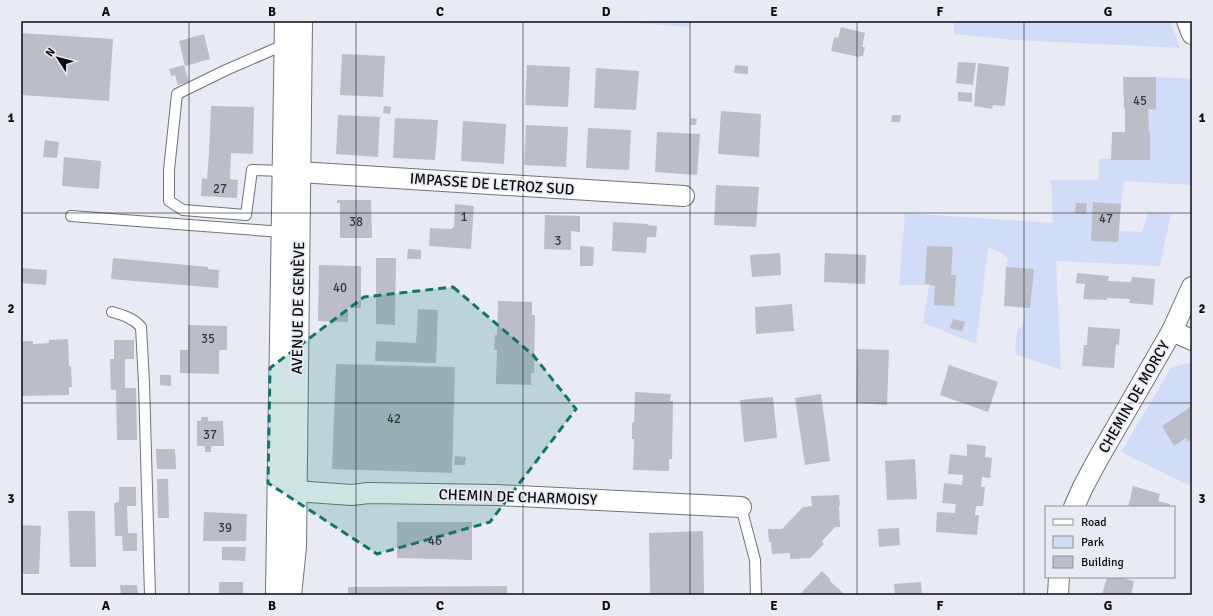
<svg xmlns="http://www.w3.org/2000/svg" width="1213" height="616" font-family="Signika,sans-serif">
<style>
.green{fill:#d1dcf6}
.building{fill:#bbbec6}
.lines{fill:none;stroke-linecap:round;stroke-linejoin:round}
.service-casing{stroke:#70737a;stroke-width:12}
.minor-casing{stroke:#70737a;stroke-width:22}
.secondary-casing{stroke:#70737a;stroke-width:24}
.service{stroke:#fff;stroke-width:10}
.minor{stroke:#fff;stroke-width:20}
.secondary{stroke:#fff;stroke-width:22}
.marked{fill:#0f766e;fill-opacity:0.2;stroke:#0f766e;stroke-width:3;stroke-dasharray:8 5;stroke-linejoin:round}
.grid{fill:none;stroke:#0a0b0e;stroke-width:1;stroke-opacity:0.55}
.labels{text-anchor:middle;stroke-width:3.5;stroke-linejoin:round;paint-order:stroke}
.number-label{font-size:13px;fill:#36383c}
.street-label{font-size:15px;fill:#0a0b0e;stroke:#e8ebf3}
.neatline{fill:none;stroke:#0a0b0e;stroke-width:1.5}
.grid-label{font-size:13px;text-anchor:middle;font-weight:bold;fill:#0a0b0e}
</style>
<rect width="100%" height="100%" fill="#e8ebf3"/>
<g class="green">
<polygon points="610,21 691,21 691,27"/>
<polygon points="954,21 1170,21 1180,48 1015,40 954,34"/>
<polygon points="1156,77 1192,79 1192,185 1124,181 1121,204 1119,231 1142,232 1148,212 1171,214 1160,266 1056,261 1061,370 1015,354 1017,330 1023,326 1025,307 1006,267 1008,259 1000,252 988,248 976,344 923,323 929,285 899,285 905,213 1053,223 1051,180 1098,180 1099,159 1150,160 1150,132 1149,132 1148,109 1156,110"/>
<polygon points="1192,362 1192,487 1121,452 1171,368"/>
</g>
<g class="building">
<polygon points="841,27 865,33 862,47 865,47 863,56 860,56 859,57 831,51 834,37 838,38"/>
<polygon points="21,33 113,39 109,101 21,95"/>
<polygon points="204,34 210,59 185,66 179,41"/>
<polygon points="342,54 385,56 383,97 340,95"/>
<polygon points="958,62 976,63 973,85 956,83"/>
<polygon points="978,63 1009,67 1005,106 993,105 992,109 974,106"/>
<polygon points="184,65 189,82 178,85 175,75 171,76 169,69"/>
<polygon points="527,65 570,67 568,107 525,105"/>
<polygon points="735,65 748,66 748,74 734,73"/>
<polygon points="596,68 639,71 636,110 594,108"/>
<polygon points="1123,77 1156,77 1156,110 1148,109 1149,132 1150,132 1150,160 1111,160 1112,132 1125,132 1125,109 1124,109"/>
<polygon points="958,92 972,93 972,102 958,101"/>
<polygon points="211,106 254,107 253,154 231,153 230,179 238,180 237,198 201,196 202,178 207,179 209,153"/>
<polygon points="384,106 391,107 390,114 383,113"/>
<polygon points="721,111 761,114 759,157 718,154"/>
<polygon points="338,115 380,117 378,157 336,154"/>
<polygon points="892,115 901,115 900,122 891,122"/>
<polygon points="395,118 438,120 435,160 393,158"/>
<polygon points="691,118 697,119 696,125 690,125"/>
<polygon points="463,121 506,124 504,164 461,161"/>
<polygon points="526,125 568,127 566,167 524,165"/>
<polygon points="588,128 631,130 629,170 586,168"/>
<polygon points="657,132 700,134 697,175 655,172"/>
<polygon points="45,140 59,142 57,158 43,157"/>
<polygon points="64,157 101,161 99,189 62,186"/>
<polygon points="716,185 759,187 756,227 714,225"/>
<polygon points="337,200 371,200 372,238 340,238 340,203 337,203"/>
<polygon points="1093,202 1121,204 1118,242 1091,241"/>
<polygon points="1076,203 1087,203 1086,214 1075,213"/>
<polygon points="455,204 474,206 471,249 429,246 430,228 451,229 454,227"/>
<polygon points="545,215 580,216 580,232 571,231 571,250 544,249"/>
<polygon points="613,222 648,224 648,225 657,226 656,237 647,237 646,253 612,251"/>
<polygon points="580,246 594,247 593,266 580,266"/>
<polygon points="927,246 953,247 951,275 956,275 954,306 934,305 935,286 925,284"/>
<polygon points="408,249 421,250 421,259 407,259"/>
<polygon points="780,253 781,275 752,277 750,255"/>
<polygon points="825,253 866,255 865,284 824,282"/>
<polygon points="113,258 208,267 208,269 219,270 218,288 111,279"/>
<polygon points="376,258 396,258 395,325 376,324"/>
<polygon points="319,265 361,266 361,308 348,308 348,322 318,321"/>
<polygon points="1006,267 1034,269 1030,308 1004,306"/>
<polygon points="22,268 47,270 46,285 21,283"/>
<polygon points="1077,273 1109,276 1108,281 1131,282 1132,277 1155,279 1153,305 1129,303 1130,299 1107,298 1107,300 1083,299 1085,284 1076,283"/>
<polygon points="498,301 532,302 532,315 535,315 534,373 531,373 531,385 496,384 497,350 494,350 495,335 497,335"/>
<polygon points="792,304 794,331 756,334 755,307"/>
<polygon points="418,309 438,310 436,363 375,361 376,341 416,343"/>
<polygon points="953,319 965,322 962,331 950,328"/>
<polygon points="188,325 227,326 227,350 219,350 219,374 180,373 180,350 188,350"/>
<polygon points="1088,327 1120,329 1119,345 1116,344 1114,368 1082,366 1084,345 1087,345"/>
<polygon points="68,339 69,366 71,367 72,387 69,387 69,395 21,396 21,341 33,341 33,344 49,343 49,340"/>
<polygon points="114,340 134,340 134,359 125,359 125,388 136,388 137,440 117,440 116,390 111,390 110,359 114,359"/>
<polygon points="857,349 889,350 887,405 856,403"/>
<polygon points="336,364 455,367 452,473 332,469"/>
<polygon points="949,365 998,382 988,412 940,395"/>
<polygon points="160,375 171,375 171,386 160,385"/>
<polygon points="635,392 671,394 670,401 673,401 672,459 669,459 669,471 633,470 634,439 632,439 632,423 634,422"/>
<polygon points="821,394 830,461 805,465 795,398"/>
<polygon points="773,397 777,438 744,442 740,400"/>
<polygon points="1192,406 1192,439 1188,442 1186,438 1174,446 1162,426"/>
<polygon points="201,417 208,417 208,421 223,421 224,446 211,446 211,452 205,452 205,446 197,446 197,421 201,421"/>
<polygon points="967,444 986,446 985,457 992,458 990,478 982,477 981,487 985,487 983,506 976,506 975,515 979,515 977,535 936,532 937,512 955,513 956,504 942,503 944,483 962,485 963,475 948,474 950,454 967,456"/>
<polygon points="156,449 175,449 176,469 157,469"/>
<polygon points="455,456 466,457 465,465 454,465"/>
<polygon points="915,459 917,499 887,500 885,461"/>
<polygon points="157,479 168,479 169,518 158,518"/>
<polygon points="1133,486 1160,494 1158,501 1170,504 1169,507 1128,507"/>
<polygon points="119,487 136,487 136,506 127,506 128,533 137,533 137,551 123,551 122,536 115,536 114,503 119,502"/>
<polygon points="839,495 840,505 839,506 840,527 835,527 822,541 824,544 810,558 790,559 790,553 772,554 771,542 769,542 768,529 782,529 803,507 812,506 811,496"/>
<polygon points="68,511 95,511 96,567 70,567"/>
<polygon points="204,512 247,514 246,541 203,541"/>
<polygon points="397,522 472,522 472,560 397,558"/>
<polygon points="21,525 41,526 39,574 21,574"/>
<polygon points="899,528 900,545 879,547 878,529"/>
<polygon points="703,531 704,595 650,595 649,533"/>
<polygon points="222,547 246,547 245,561 222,560"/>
<polygon points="822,571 830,579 830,581 844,594 843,595 804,595 801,593"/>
<polygon points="1107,577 1118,577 1134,581 1131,595 1102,595"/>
<rect x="219" y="582" width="24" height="13"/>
<polygon points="921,582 922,595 895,595 894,584"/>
<polygon points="120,585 137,585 138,595 121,595"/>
<polygon points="507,586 507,595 348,595 348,587"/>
</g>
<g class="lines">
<g class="service-casing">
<g id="service">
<polyline points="284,171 252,170 246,215 183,210 169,201 169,170 177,94 226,70 286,44"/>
<polyline points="71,216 282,232"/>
<path d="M112 312C123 315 133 318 141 327L144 383 150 595"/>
<polyline points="741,507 755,560 756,595"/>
</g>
</g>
<g class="minor-casing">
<g id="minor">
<polyline points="1187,21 1192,34"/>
<polyline points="299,172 684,196"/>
<polyline points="1172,331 1192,340"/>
<polyline points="295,491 352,495 368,493 497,495 741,507"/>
<polyline points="1074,507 1083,487 1098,459 1172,331 1192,287"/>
<polyline points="1058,595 1059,577"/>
</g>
</g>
<g class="secondary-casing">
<g id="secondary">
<polyline points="277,592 286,21"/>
<polyline points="290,595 295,547 301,21"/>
</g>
</g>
<use href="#service" class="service"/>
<use href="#minor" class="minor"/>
<use href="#secondary" class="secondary"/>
</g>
<path class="marked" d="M453 287 533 355 576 409 490 522 377 554 268 483 270 368 364 297Z"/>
<path class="grid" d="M189 21V595M356 21V595M523 21V595M690 21V595M857 21V595M1024 21V595M21 213H1192M21 403H1192"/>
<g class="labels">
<g class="number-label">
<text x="1140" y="105">45</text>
<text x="220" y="193">27</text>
<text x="464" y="221">1</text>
<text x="1106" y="223">47</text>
<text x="356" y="226">38</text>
<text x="558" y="245">3</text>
<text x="340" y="292">40</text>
<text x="208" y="343">35</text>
<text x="394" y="423">42</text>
<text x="210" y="439">37</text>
<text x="225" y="532">39</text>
<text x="435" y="545">46</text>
</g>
<g class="street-label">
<text transform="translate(492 184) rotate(4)" y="5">IMPASSE DE LETROZ SUD</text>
<text transform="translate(298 308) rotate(-89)" y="5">AVENUE DE GENÈVE</text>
<text transform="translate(1134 397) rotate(-60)" y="5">CHEMIN DE MORCY</text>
<text transform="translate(518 497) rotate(2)" y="5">CHEMIN DE CHARMOISY</text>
</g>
</g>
<rect width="1213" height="616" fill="none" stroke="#e8ebf3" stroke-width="44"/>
<rect x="1045" y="506" width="130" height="72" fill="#e8ebf3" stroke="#8f9197"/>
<rect x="1053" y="519" width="20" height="6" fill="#ffffff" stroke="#8f9197"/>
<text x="1081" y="526" font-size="12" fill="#0a0b0e">Road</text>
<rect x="1053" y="536" width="20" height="12" fill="#d1dcf6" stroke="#8f9197"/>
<text x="1081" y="546" font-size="12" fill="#0a0b0e">Park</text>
<rect x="1053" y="556" width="20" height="12" fill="#bbbec6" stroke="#8f9197"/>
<text x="1081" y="566" font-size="12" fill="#0a0b0e">Building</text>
<g transform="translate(58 58) rotate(306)" stroke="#e8ebf3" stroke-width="3" paint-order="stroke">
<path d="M0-3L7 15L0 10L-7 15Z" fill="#0a0b0e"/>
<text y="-6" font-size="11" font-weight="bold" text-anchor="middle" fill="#0a0b0e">N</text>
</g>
<rect x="22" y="22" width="1169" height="572" class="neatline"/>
<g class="grid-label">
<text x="106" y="16">A</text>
<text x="272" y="16">B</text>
<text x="440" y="16">C</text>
<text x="606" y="16">D</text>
<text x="774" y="16">E</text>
<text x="940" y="16">F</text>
<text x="1108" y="16">G</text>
<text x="11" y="122">1</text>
<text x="1202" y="122">1</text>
<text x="11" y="313">2</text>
<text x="1202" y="313">2</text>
<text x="11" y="503">3</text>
<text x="1202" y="503">3</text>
<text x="106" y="610">A</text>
<text x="272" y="610">B</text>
<text x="440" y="610">C</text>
<text x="606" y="610">D</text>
<text x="774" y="610">E</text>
<text x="940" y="610">F</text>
<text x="1108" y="610">G</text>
</g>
</svg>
